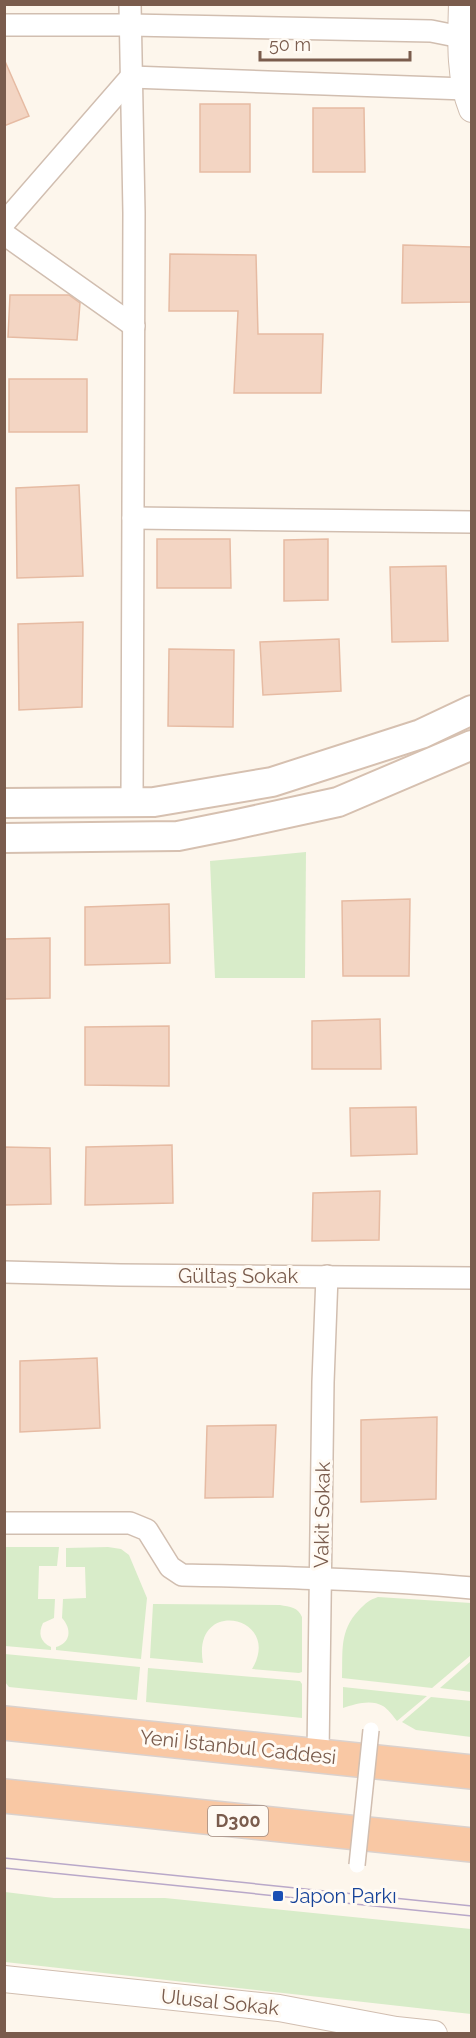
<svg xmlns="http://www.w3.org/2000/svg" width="476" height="2038" font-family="Raleway,sans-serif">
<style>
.green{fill:#d8ecc9}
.building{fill:#f3d5c3;stroke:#e6bba3;stroke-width:1.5}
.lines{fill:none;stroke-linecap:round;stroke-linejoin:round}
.minor-casing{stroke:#d1beb0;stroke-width:24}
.tertiary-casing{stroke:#d1beb0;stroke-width:28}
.secondary-casing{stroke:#d6c0b0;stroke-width:32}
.trunk-casing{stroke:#dad1cd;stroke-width:36}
.minor{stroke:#fff;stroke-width:21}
.tertiary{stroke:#fff;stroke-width:26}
.secondary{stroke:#fff;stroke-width:28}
.trunk{stroke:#f9c8a4;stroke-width:33}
.tram{stroke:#b9a8c9;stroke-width:1.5}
.pedestrian-bridge-casing{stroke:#d1beb0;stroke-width:18;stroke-linecap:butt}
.pedestrian-bridge{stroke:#fff;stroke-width:15}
.transit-dot{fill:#1a4fb4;stroke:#fffaf3;stroke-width:2}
.labels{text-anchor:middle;stroke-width:6;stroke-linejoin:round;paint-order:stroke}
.shield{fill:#fffaf3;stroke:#a28b7f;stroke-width:1.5}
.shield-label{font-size:18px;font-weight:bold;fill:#7a5c4d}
.street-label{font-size:20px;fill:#7a5c4d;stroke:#fffaf3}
.transit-label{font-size:20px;fill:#164399;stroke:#fffaf3;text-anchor:start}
</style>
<rect width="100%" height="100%" fill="#fdf6ec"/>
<g class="green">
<polygon points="306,852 305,978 215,978 210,861"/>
<path d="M4 1547H59L57 1566H39L38 1599H55L54 1618 43 1623C38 1633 40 1642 51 1647V1650L5 1646Z"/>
<path d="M108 1547 121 1549 129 1555 147 1598 141 1659 56 1650V1647C71 1643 72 1629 62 1618L63 1599 86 1598 85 1567H66V1548Z"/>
<path d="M378 1597 471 1603V1655L432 1688 342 1678C343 1651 339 1631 359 1610 366 1603 369 1600 378 1597Z"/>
<path d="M153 1604 280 1605C290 1607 298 1607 302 1617V1672L299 1673 252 1669C284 1616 191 1596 203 1663L150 1658Z"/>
<polygon points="5,1654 140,1667 137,1700 9,1687 5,1682"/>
<polygon points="471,1661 471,1692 440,1688"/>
<polygon points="148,1668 300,1681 302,1684 302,1718 146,1702"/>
<path d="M343 1687 427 1696 397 1721C393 1716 388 1709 383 1706 371 1699 355 1704 343 1708Z"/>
<polygon points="431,1697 471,1701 471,1737 416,1730 402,1722"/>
<polygon points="5,1892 54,1898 165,1898 471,1929 471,2014 5,1962"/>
</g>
<g class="building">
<polygon points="4,59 29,116 4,126"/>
<rect x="200" y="104" width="50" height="68"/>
<polygon points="313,108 364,108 365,172 313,172"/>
<polygon points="403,245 471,247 471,302 402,303"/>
<polygon points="170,254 256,255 258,334 323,334 321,393 234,393 238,311 169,311"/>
<polygon points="10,295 69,295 80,303 77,340 8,337"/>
<rect x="9" y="379" width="78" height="53"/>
<polygon points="79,485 83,576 17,578 16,488"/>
<polygon points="157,539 230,539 231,588 157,588"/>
<polygon points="328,539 328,600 284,601 284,540"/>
<polygon points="446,566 448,641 392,642 390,567"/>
<polygon points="83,622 82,707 19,710 18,624"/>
<polygon points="339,639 341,691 263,695 260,642"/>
<polygon points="169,649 234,650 233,727 168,726"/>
<polygon points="410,899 409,976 343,976 342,901"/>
<polygon points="169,904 170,963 85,965 85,907"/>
<polygon points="50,938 50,998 4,999 4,939"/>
<polygon points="380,1019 381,1069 312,1069 312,1021"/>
<polygon points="169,1026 169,1086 85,1085 85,1027"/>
<polygon points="416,1107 417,1154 351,1156 350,1108"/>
<polygon points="172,1145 173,1203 85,1205 86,1147"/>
<polygon points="4,1147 50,1148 51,1204 4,1205"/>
<polygon points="380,1191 379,1240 312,1241 313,1193"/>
<polygon points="97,1358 100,1428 20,1432 20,1361"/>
<polygon points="437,1417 436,1499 361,1502 361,1420"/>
<polygon points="276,1425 273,1497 205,1498 207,1426"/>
</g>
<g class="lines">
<g class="minor-casing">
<g id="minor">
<polyline points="130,4 134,213 132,802"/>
<polyline points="4,25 130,25 431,31 461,37"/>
<polyline points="4,223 131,77 466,89"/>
<polyline points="4,234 134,326"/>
<polyline points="133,518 472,522"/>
<polyline points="4,1272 120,1275 472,1278"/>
<path d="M4 1523H130L147 1530 170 1567 182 1575C279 1577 375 1579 472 1588"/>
<polyline points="318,1755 323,1382 327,1276"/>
</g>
</g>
<g class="tertiary-casing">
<g id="tertiary">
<path d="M462 4C461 38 459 77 472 109"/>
<polyline points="4,1979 279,2008 396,2030 434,2034"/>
</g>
</g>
<g class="secondary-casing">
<g id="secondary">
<polyline points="4,803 154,802 272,782 421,734 472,710"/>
<polyline points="4,838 178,836 233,825 338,802 472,745"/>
</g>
</g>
<g class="trunk-casing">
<g id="trunk">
<polyline points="4,1723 472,1772"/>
<polyline points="4,1796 472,1845"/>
</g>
</g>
<use href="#minor" class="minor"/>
<use href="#tertiary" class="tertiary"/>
<use href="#secondary" class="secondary"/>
<use href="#trunk" class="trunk"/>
<g class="tram">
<polyline points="4,1858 472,1906"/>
<polyline points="4,1868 472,1916"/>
</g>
<g class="pedestrian-bridge-casing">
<polyline id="pedestrian-bridge" points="357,1865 371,1730"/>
</g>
<use href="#pedestrian-bridge" class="pedestrian-bridge"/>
</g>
<rect class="transit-dot" x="272" y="1890" width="12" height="12" rx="3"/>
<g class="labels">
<rect class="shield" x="208" y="1806" width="60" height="30" rx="4.5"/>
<g class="shield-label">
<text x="238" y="1827">D300</text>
</g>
<g class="street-label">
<text x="238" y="1283">Gültaş Sokak</text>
<text transform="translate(322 1515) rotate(-89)" y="7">Vakit Sokak</text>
<text transform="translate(238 1747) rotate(6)" y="7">Yeni İstanbul Caddesi</text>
<text transform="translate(220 2002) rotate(6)" y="7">Ulusal Sokak</text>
</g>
<g class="transit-label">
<text x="290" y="1903">Japon Parkı</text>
</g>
</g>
<rect width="476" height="2038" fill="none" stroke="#7a5c4d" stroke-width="12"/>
<path d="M260 51v9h150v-9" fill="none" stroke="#7a5c4d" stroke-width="3"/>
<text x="269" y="51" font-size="18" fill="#7a5c4d" stroke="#fffaf3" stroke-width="4.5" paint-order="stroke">50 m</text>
</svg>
